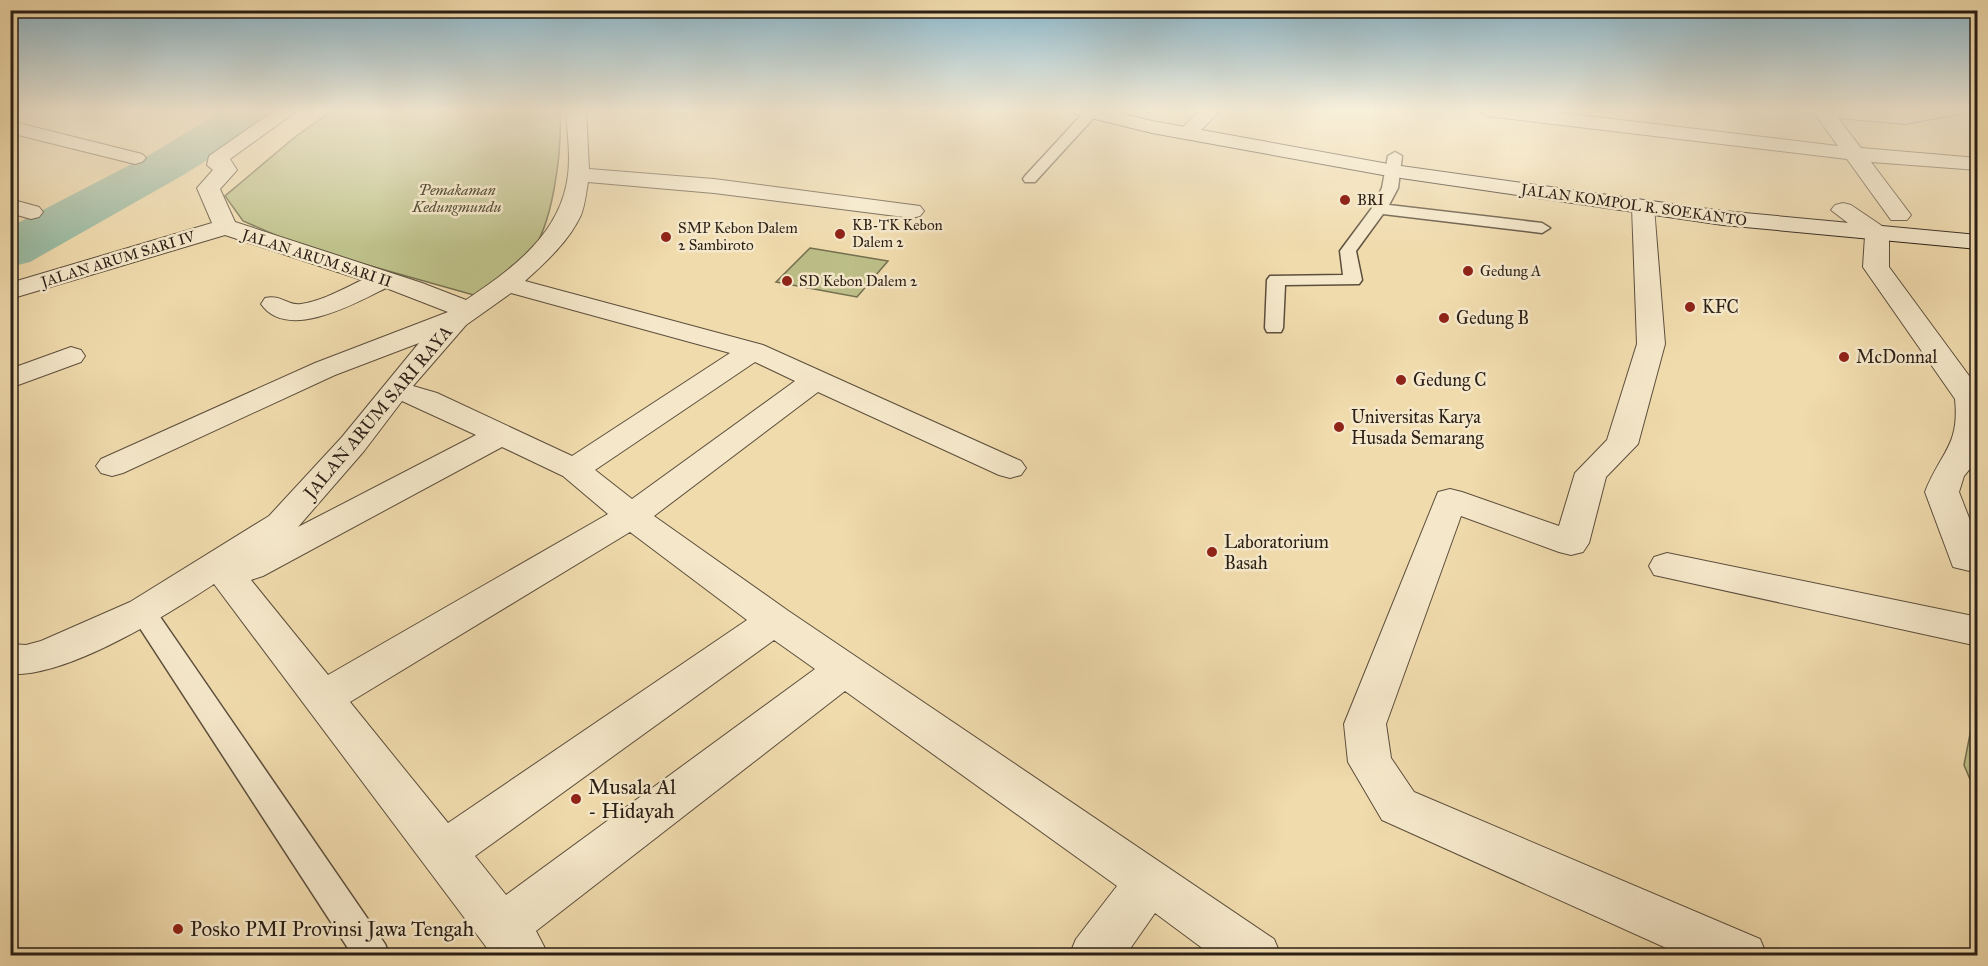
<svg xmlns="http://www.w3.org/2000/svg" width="1988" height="966" font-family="'IM FELL Great Primer',serif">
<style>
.green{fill:#bdbf88;stroke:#746f4f;stroke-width:1.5}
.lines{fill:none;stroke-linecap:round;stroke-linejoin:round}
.river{fill:#9bbca4;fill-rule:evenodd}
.service-casing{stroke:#5c4e3c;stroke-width:3}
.minor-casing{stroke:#5c4e3c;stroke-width:2}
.secondary-casing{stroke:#2a1f16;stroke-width:2}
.service{fill:#f5e8ca;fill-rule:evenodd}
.minor{fill:#f5e8ca;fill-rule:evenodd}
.secondary{fill:#f5e8ca;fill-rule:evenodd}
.poi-dot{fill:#8f2418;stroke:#f5e8ca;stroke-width:2}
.labels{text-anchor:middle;stroke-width:5;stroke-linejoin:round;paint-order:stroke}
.far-park-label{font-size:15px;font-style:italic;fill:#564f38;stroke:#f5e8ca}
.far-poi-label{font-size:15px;fill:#2a1f16;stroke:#f5e8ca;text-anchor:start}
.far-street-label{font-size:15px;fill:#2a1f16;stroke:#f5e8ca}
.poi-label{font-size:18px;fill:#2a1f16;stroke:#f5e8ca;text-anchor:start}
.street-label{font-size:18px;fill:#2a1f16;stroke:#f5e8ca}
.near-poi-label{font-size:21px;fill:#2a1f16;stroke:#f5e8ca;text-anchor:start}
</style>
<rect width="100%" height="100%" fill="#f0dbad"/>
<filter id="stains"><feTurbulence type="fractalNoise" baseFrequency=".00333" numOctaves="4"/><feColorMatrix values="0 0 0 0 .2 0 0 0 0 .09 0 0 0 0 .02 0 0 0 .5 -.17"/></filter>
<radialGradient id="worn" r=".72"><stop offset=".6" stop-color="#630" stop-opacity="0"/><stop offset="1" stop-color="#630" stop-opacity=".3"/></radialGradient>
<g class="green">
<path d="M333 110H560C562 148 554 232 525 260 511 273 492 284 477 296L303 247 243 221 225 196 295 137Z"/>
<polygon points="810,248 888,261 857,297 776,282"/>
<polygon points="1977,698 1977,796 1964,765"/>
</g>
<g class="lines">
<polygon class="river" points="216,110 262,110 264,113 247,135 185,174 30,262 10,267 10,227 151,154 215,115"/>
<g class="service-casing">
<g id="service">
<polygon points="1086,110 1095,110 1098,113 1035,182 1025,182 1023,179 1025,176"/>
<polygon points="1395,152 1402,156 1398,188 1389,205 1542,223 1550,228 1542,233 1383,214 1356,251 1362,280 1359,284 1285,285 1283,328 1281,332 1267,332 1265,328 1267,280 1270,276 1343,275 1340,251 1372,208 1382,188 1388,156"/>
<polygon points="143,603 152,605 385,944 390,956 353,956 134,619 130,612 134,605"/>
</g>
</g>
<g class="minor-casing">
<g id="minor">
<path d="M275 110H298L230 159 237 170 220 189 235 222 422 283 466 300C512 269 561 234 568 175 571 154 567 131 566 110H586L589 169 714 179 920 206 924 211 920 216 912 218 714 193 588 182C586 193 585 205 581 215 569 241 546 262 525 281L763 345 1021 461 1026 468 1021 475 1010 478 999 475 818 392 654 516 787 610 1274 939 1281 956H1213L1155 913 1125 956H1069L1076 939 1117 886 845 691 536 931 549 956H493L214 584C167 615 66 678 10 674V644L26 645 41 641 130 602 269 516 342 437 419 343 335 375 123 473 112 476 101 473 96 466 101 459 315 363 448 312 386 288C356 303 287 342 261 304L265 298C281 294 288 306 301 304 322 301 343 289 362 280L225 235 10 299V283L212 223 197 188 213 170 207 165 209 156ZM511 293 730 353 572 456 437 393 413 386 466 325ZM755 362 795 381 632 499 595 470ZM402 401 476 435 298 527 364 451ZM502 447 563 476 608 514 328 675 251 580 263 576ZM630 532 747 620 448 823 350 702ZM774 640 815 669 506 895 475 856Z"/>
<polygon points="1200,110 1221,110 1194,137 1180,137 1177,133"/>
<polygon points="1477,110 1537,110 1838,146 1812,110 1961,110 1958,114 1906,124 1838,118 1861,148 1978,158 1978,170 1871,162 1911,215 1907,220 1891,220 1847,159 1487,116"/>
<polygon points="10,121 142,154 146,158 142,162 135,164 10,133"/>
<polygon points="10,199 39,207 43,212 39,217 31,219 10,213"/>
<polygon points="1643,200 1651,202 1654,207 1665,344 1638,444 1606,477 1589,543 1583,552 1571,555 1559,552 1461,516 1386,724 1391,758 1414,792 1760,939 1767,956 1684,956 1382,820 1348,762 1344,724 1438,492 1450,489 1462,492 1559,526 1575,473 1607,440 1637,344 1632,207 1635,202"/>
<path d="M1843 203 1851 205 1885 228 1889 233V267L1978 388V459L1964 476 1959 492 1978 541V573L1953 567 1925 492C1940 453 1960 446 1955 399L1863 267 1865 236 1831 210 1835 205Z"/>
<polygon points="71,347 81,350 85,356 81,362 10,388 10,369"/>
<polygon points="1667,553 1978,617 1978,646 1654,575 1649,566 1654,557"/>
</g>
</g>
<g class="secondary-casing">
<polygon id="secondary" points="1072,110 1107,110 1152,121 1394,165 1723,211 1978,235 1978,249 1723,225 1394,177 1152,133 1075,114"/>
</g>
<use href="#service" class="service"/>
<use href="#minor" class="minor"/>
<use href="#secondary" class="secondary"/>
</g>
<linearGradient id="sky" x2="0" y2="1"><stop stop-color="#89b7cd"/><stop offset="0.45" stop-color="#f8efda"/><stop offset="1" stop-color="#f8efda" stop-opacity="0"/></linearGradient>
<rect width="1988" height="245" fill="url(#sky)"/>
<g class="poi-dot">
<circle cx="1345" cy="200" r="6"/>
<circle cx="840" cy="234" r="6"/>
<circle cx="666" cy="237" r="6"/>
<circle cx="1468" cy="271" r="6"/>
<circle cx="787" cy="281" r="6"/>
<circle cx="1690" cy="307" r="6"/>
<circle cx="1444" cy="318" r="6"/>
<circle cx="1844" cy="357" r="6"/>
<circle cx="1401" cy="380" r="6"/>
<circle cx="1339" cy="427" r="6"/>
<circle cx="1212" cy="552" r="6"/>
<circle cx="576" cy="799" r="6"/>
<circle cx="178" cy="929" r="6"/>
</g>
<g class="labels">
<g class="far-park-label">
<text x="457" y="195">Pemakaman<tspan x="457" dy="17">Kedungmundu</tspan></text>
</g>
<g class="far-poi-label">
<text x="1357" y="205">BRI</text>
<text x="852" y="230">KB-TK Kebon<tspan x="852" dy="17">Dalem 2</tspan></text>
<text x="678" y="233">SMP Kebon Dalem<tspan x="678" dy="17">2 Sambiroto</tspan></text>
<text x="1480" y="276">Gedung A</text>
<text x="799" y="286">SD Kebon Dalem 2</text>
</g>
<g class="far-street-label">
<text transform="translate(1634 205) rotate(8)" y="5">JALAN KOMPOL R. SOEKANTO</text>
<text transform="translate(317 258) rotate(18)" y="5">JALAN ARUM SARI II</text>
<text transform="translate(118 259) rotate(-17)" y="5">JALAN ARUM SARI IV</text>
</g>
<g class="poi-label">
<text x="1702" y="313">KFC</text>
<text x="1456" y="324">Gedung B</text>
<text x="1856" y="363">McDonnal</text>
<text x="1413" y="386">Gedung C</text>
<text x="1351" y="423">Universitas Karya<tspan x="1351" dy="21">Husada Semarang</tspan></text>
<text x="1224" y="548">Laboratorium<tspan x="1224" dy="21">Basah</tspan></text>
</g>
<g class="street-label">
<text transform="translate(378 412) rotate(-50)" y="6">JALAN ARUM SARI RAYA</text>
</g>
<g class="near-poi-label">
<text x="588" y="794">Musala Al<tspan x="588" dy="24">- Hidayah</tspan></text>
<text x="190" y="936">Posko PMI Provinsi Jawa Tengah</text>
</g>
</g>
<rect width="1988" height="966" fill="none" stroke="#f0dbad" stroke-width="36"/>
<rect x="12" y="12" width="1964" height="942" fill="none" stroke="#2a1f16" stroke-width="3"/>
<rect x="18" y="18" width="1952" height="930" fill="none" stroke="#2a1f16" stroke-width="1.5"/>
<rect width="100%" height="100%" filter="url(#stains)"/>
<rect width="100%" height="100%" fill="url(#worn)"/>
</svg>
